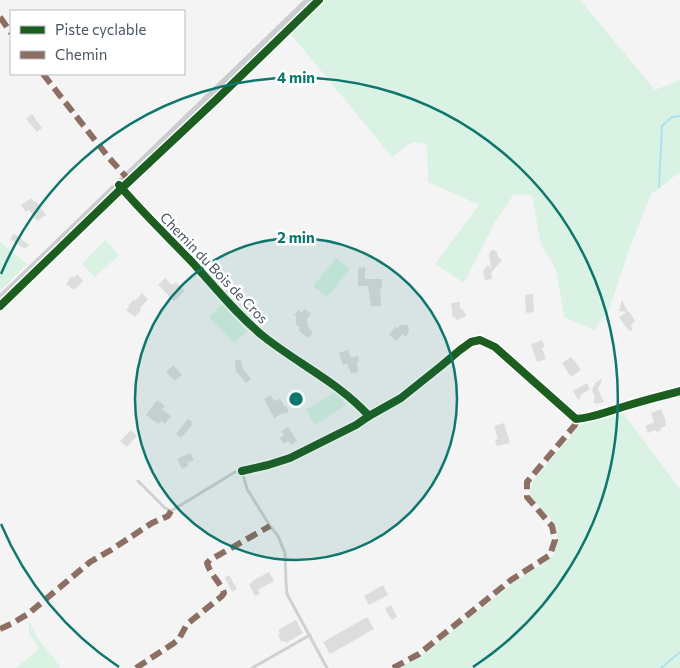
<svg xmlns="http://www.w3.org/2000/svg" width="680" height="668" font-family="Commissioner,sans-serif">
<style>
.green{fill:#d9f2e3}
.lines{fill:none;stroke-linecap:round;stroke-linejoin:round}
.stream{stroke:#aee2f0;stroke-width:2}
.building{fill:#ddddde}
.service{stroke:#ced0d2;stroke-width:3}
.minor{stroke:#ced0d2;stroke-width:5.5}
.primary{stroke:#caced1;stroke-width:9}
.quiet{stroke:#8d6e63;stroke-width:6;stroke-dasharray:12 6;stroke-linecap:butt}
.cycleway-casing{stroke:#fff;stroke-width:11}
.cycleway{stroke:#1b5e20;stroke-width:8}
.ring{fill:none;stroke:#0f766e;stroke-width:2.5}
.labels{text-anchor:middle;stroke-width:5;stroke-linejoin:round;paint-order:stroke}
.street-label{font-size:14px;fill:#4a5661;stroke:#fff}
.centre{fill:#0f766e;stroke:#fff;stroke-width:2.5}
.ring-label{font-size:15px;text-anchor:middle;font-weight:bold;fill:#0f766e;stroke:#fff;stroke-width:5;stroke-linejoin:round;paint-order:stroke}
</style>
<rect width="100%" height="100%" fill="#f4f4f4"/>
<g class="green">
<polygon points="324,0 580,0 655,90 680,80 680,172 651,194 629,250 609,310 594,330 564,317 556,269 541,245 532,195 514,194 495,222 464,283 435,264 479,205 428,182 427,144 412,142 392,157 290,33"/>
<polygon points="105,240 119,255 95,277 82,264"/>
<polygon points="0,242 27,264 0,291"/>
<polygon points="336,258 350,269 327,297 313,286"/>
<polygon points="222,304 247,331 234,343 209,317"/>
<polygon points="336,391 346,405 315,425 306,410"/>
<polygon points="623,413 680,489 680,668 400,668 421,656 513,583 544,563 554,554 558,540 555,524 530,495 531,483 581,424"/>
<polygon points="29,621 39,641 55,659 60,668 16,668 39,649 29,633"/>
</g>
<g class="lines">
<g class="stream">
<polyline points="659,187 662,126 672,117 680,116"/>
<polyline points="661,668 680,652"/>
</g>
</g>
<g class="building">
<polygon points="32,114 42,128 37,132 26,119"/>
<polygon points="31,198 34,202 36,201 46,215 37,221 29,210 26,212 21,205"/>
<polygon points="14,233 29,245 25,249 10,239"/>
<polygon points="492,250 494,250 497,252 498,257 502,260 491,273 492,279 485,280 483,271 488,265 491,268 489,254"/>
<polygon points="365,267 365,279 382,279 382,288 380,288 381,306 371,306 368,286 358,286 358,268"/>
<polygon points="77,274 83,281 74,290 66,284 69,281 68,280 72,276 74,278"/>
<polygon points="165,278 172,285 176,282 185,291 174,301 158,285"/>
<polygon points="142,293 148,299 140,308 141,310 135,317 126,310 129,307 128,306 134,299 135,301"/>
<polygon points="533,294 534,312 526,313 525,295"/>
<polygon points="622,300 628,312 629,311 635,321 631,325 632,328 632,331 628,330 619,317 627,312 619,311"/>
<polygon points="460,302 460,309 462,308 466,316 457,320 455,317 453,318 451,303"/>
<polygon points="305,309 311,314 307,319 308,327 313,333 308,338 299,331 299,326 296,326 296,316 294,315 299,310 301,313"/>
<polygon points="400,325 408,325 409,332 406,337 402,334 397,341 389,335 395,327 398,328"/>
<polygon points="542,340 545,347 542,348 546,359 537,362 531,344"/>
<polygon points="348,350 351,358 358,356 359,361 357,362 358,372 351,374 347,363 343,365 339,353"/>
<polygon points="571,357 573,360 574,360 581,370 571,377 562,363"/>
<polygon points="235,360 241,360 242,367 251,379 246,383 236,371"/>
<polygon points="173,365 182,375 175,381 166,372"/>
<polygon points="603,378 598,389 604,402 596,404 593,402 595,397 592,390 595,383"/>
<polygon points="587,383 590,389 581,395 579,401 573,391"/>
<polygon points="271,395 274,401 275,400 276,401 280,398 285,407 286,406 288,409 288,412 284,414 283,413 274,418 264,399"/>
<polygon points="157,400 165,406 162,409 171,416 165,424 161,421 158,424 146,415"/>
<polygon points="661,409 666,422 665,422 666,426 661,428 660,431 656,432 655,430 648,433 645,426 654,422 651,413"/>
<polygon points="188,419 192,422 191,424 192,425 181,438 176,434"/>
<polygon points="504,423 510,443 497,446 495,440 498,439 494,426"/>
<polygon points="288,427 297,441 292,445 288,441 284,444 280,438 284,435 281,431"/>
<polygon points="131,430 137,436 127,447 120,441"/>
<polygon points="190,453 194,460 187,463 188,466 182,469 177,459"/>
<polygon points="269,572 274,581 258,590 260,594 255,596 249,584 253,582 252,581"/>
<polygon points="229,575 237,589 232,592 225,578"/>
<polygon points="383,585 388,595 369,605 364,596"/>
<polygon points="391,605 397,617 392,620 385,609"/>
<polygon points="367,617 374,629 330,654 323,642"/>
<polygon points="296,620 303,633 286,643 284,641 282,642 278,635 280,634 278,630"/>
</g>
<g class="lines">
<g class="service">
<polyline points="138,481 165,508 171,511 235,472 242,471 247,489 270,526 278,536 285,553 286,583 287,594 327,668"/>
<polyline points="252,668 310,635"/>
</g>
<g class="minor">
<path d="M119 185C142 212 167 236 192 262 215 287 236 314 263 336 298 364 338 382 369 416"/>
<path d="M242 471 268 465 290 458 356 425 369 416 401 398 441 366 460 350 471 342 480 340 495 347 576 419C593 418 609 411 626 406 644 400 662 396 680 391"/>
</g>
<polyline class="primary" points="0,300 310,0"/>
<g class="quiet">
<polyline points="0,17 11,33"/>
<polyline points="43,74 109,158 130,181"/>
<polyline points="0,629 11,624 28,614 90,562 111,550 152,523 168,516 171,511"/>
<path d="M136 668 174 643 179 639 187 624 222 596 224 593C220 582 210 574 207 563L210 560 270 526"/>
<polyline points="393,668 419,654 511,580 550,555 555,540 552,526 527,497 527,482 575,425 576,419"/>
</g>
<g class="cycleway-casing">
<g id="cycleway">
<path d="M119 185C142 212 167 236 192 262 215 287 236 314 263 336 298 364 338 382 369 416"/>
<polyline points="0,306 122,188 217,99 319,0"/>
<path d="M242 471 268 465 290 458 356 425 369 416 401 398 441 366 460 350 471 342 480 340 495 347 576 419C593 418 609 411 626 406 644 400 662 396 680 391"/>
</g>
</g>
<use href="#cycleway" class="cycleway"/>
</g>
<circle cx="296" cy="399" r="161" fill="#0f766e" fill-opacity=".12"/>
<g class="ring">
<circle cx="296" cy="399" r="161"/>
<path d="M119 667A321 321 0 0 1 1 524M1 274A321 321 0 1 1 473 667"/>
</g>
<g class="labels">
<g class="street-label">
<text transform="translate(214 268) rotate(46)" y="5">Chemin du Bois de Cros</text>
</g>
</g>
<circle cx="296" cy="399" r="8" class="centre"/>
<g class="ring-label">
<text x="296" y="83">4 min</text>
<text x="296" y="243">2 min</text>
</g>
<rect x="10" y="10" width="175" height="65" fill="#ffffff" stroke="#b7bbc0"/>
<rect x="20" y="26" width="25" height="8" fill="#1b5e20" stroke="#b7bbc0"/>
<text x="55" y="35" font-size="15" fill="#4a5661">Piste cyclable</text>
<rect x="20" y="51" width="25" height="8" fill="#8d6e63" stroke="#b7bbc0"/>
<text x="55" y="60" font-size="15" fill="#4a5661">Chemin</text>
</svg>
